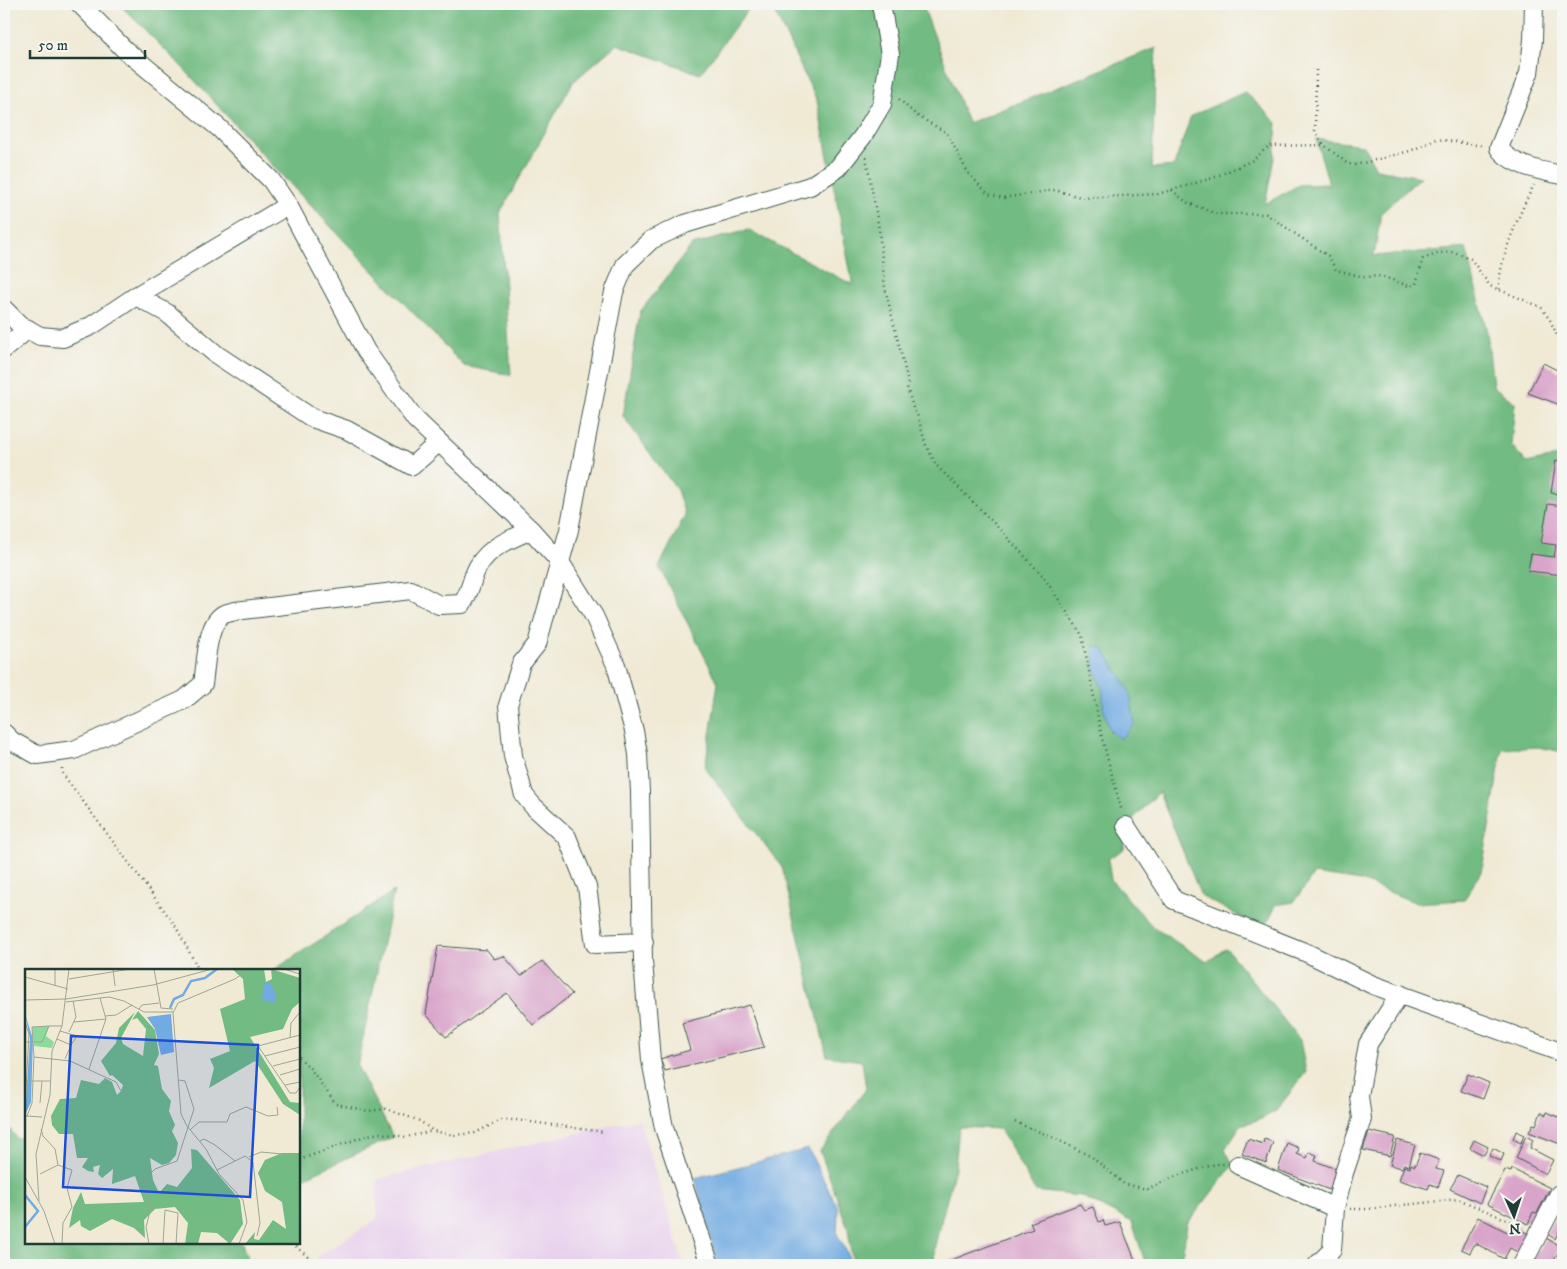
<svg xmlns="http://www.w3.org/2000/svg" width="1567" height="1269" font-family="'IM FELL DW Pica',serif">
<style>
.built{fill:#e9d2ee}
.forest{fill:#72bb82;stroke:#487c5b}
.water{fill:#72abe2;stroke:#48748b}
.building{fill:#d9a4ca}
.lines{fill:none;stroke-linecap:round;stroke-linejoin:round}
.minor-casing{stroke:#3e574c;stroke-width:20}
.path{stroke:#3e574c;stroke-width:2.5;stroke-dasharray:1 4;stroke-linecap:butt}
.minor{stroke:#fff;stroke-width:18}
.inset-river{fill:none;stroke:#72abe2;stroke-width:2.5}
.inset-road{fill:none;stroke:#9ca595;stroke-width:1}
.view{fill:#1d4ed8;fill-opacity:0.15;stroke:#1d4ed8;stroke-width:2.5}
.inset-edge{fill:none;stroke:#1f3d34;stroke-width:2.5}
</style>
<rect width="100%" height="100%" fill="#f6f6f2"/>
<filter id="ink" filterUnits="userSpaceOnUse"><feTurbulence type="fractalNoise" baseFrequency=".02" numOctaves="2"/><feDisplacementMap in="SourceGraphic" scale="10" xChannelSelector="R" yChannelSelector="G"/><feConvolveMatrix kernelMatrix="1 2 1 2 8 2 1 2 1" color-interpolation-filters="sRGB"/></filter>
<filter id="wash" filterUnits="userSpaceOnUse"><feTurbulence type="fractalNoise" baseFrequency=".0096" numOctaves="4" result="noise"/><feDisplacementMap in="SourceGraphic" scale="20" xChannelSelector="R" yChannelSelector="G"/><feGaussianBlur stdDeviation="1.12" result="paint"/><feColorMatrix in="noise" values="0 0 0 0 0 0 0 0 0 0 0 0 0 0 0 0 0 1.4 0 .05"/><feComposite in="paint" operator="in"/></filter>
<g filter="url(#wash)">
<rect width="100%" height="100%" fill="#f0ead5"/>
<polygon class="built" points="639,1119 684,1265 318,1265 317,1257 377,1219 377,1179"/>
<g class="forest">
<polygon points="119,4 752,4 700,74 617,44 573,82 500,213 511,375 464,366 270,163 185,70"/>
<polygon points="771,4 922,4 968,123 1156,48 1152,168 1174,166 1191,116 1245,92 1277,123 1274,158 1265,204 1299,185 1329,184 1316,139 1363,145 1376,169 1421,177 1381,213 1374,256 1466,248 1487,332 1493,386 1515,403 1511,445 1527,463 1563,455 1563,752 1538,747 1502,749 1482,870 1464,900 1417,903 1361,881 1314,874 1294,902 1276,905 1264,929 1201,896 1159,792 1126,826 1124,849 1108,859 1111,880 1153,927 1207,962 1226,948 1300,1040 1306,1072 1276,1111 1261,1119 1241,1125 1225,1149 1233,1165 1187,1224 1181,1265 1146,1265 1132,1222 1081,1196 1035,1191 1000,1129 959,1127 955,1168 934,1249 935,1265 853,1265 848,1229 820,1151 866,1089 862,1061 827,1056 782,867 705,768 718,683 659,567 685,515 677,490 623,416 640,312 692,245 749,230 853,285 817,101"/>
<polygon points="394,891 357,1066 393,1137 299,1180 299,970 274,970"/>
<polygon points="4,1121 17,1139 26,1134 26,1243 242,1243 249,1265 16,1265 4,1248"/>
</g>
<g class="water">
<polygon points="1094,645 1103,648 1129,690 1135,724 1120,739 1110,731 1103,708 1103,691 1094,667"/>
<polygon points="808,1149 838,1208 837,1234 848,1254 850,1265 718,1265 695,1178"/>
</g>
<g id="blocks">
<g class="building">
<polygon points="1543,363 1563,373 1563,392 1558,404 1528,393"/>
<polygon points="1556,460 1563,461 1563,495 1551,493"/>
<polygon points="1548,504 1563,506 1563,575 1528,571 1531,554 1554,557 1556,545 1541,543"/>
<polygon points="438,946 487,950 494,959 504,956 521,976 542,961 572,994 533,1025 507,993 446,1037 426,1014"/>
<polygon points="750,1005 764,1047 665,1071 660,1059 690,1050 682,1023"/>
<polygon points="1468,1074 1489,1083 1483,1099 1461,1091"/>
<polygon points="1541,1112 1546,1115 1547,1112 1563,1119 1563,1145 1529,1132 1533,1124 1536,1125"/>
<polygon points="1369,1131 1395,1137 1390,1156 1363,1150"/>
<polygon points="1516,1131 1524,1135 1521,1143 1513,1139"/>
<polygon points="1526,1136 1533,1140 1530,1148 1553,1160 1546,1174 1516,1158"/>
<polygon points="1248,1139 1263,1144 1264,1139 1273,1142 1266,1163 1242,1154"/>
<polygon points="1397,1140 1415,1145 1409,1166 1404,1164 1402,1168 1390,1165"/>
<polygon points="1474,1140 1488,1147 1484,1155 1470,1148"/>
<polygon points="1287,1143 1299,1148 1297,1154 1307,1158 1309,1152 1317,1155 1315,1161 1339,1170 1332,1191 1278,1170"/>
<polygon points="1493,1148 1504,1154 1501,1161 1489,1156"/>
<polygon points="1420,1153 1439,1160 1436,1169 1444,1171 1438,1187 1430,1184 1428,1189 1399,1180 1404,1166 1410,1168 1411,1164 1415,1166"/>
<polygon points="1512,1169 1550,1188 1537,1213 1533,1212 1528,1224 1487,1204 1505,1170 1511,1172"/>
<polygon points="1458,1175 1486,1187 1480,1203 1450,1189"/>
<polygon points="1080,1204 1084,1210 1093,1207 1099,1222 1103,1220 1105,1226 1120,1222 1137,1265 938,1265 1033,1229 1030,1223"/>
<polygon points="1558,1213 1563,1216 1563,1224 1555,1239 1546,1233"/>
<polygon points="1478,1217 1513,1235 1514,1232 1510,1230 1512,1225 1532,1236 1523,1255 1510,1248 1504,1259 1475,1243 1470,1253 1461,1249"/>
<polygon points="1546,1238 1561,1247 1563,1244 1563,1251 1560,1249 1551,1265 1539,1265 1531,1261"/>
</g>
</g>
</g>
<g filter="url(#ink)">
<use href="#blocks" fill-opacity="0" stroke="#3e574c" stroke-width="1"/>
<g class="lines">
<g class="minor-casing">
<g id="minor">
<polyline points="80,4 125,50 219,128 271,180 288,205 366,351 415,419 531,530 560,562 594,616 616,665 634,731 638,754 640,792 643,961 651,1060 664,1128 710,1265"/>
<path d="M1534 4 1533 40 1529 73 1499 148C1510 165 1544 172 1563 175"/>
<polyline points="136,296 167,313 217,355 312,418 347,430 412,466 438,443"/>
<polyline points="4,309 20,325 40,336 63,338 91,326 136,296 288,205"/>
<polyline points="4,349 28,329"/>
<path d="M4 733 12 741 37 755 74 750 184 700 203 684C206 666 206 623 224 614 227 613 232 612 235 611L411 590 439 605 462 604C469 594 470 587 474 575 484 548 507 541 531 530"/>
<polyline points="1126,826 1174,900 1307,953 1373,985 1563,1053"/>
<polyline points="644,942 595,944 587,887 567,837 533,806 524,795 513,756 508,705 521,664 537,644 569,530 614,292 625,265 651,240 685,224 810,186 838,168 863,136 882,104 890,54 881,4"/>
<polyline points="1238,1165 1335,1208"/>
<polyline points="1317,1265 1332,1250 1335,1208 1344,1173 1362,1119 1359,1096 1368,1044 1400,994"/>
<polyline points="1522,1265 1559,1194 1563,1195"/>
</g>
</g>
<g class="path">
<polyline points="1316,70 1315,131 1324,145 1348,164 1356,165 1410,151 1437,139 1483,146"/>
<polyline points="899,99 916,115 947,133 968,173 988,194 1003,198 1055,190 1084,198 1158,194 1213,178 1253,160 1269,146 1324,145"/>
<polyline points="866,157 879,229 885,288 908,382 907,387 914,411 917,414 926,445 936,465 992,521 1043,576 1082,635 1102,738 1122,812"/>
<polyline points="1172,190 1186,202 1217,214 1266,214 1328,256 1336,270 1364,277 1381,276 1409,286 1416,284 1423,259 1439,253 1454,252 1471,259 1490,286 1541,307 1550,320 1563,348"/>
<path d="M1499 289C1498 261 1521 210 1534 185"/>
<polyline points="62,768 62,773 175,925 199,970"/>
<polyline points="299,1057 309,1067 336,1104 368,1111 386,1109 420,1121 433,1131 454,1135 475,1133 501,1120 516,1120 604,1132"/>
<polyline points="1015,1122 1052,1137 1092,1157 1124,1184 1147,1189 1176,1176 1216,1164 1224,1164"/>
<polyline points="299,1160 368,1135 380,1133 406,1137 433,1131"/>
<polyline points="1350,1209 1367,1209 1458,1199 1524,1227"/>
<polyline points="292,1243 317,1265"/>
</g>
<use href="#minor" class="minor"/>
</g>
</g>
<g transform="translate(25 969)">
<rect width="275" height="275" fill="#f0ead5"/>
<path d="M24 57 21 67 29 73 27 79 9 77 7 58Z" fill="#8ddb9a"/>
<path d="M207 0H239L241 13 247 10 246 0 275 9V33L267 40 258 60 225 68 265 133 275 134V146L258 135 230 92 184 119 189 99 185 90 205 82 195 40 220 30 218 10ZM113 42 130 61 134 85 129 96 133 97 137 120 146 132 144 142 150 156 147 162 153 174 151 186 144 194 137 196 125 189 128 211 134 224 142 215 152 218 167 199 166 180 172 181 215 231 218 255 205 275 192 264 176 263 173 275H160L163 254 150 238 130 240 119 251 120 269 109 259 87 250 65 262 56 257 55 251 44 259 48 239 56 223 60 235 119 233 110 207 87 215 88 200 77 209 73 205 75 196 68 198 69 203 63 202 57 198 63 189H52L48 165H34L27 156 26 147 35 130 51 129 56 111 74 115 80 109 87 113 92 126 96 122 98 116 87 106 85 107 76 92 91 74 94 59 110 43 96 69 98 75 118 87 121 60 112 49 107 51ZM257 184H275V275H220L230 263 229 270 234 271 248 251 261 260 257 233 240 222 233 204 240 191Z" fill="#72bb82"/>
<path d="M246 14 252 28 248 34 237 31 239 15ZM0 45 8 70 6 133 0 146 5 70ZM146 45 149 83 136 86 130 60 122 48Z" fill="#72abe2"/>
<path class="inset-river" d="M145 39 149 30 158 26 166 12 180 9 192 0M0 226 13 242 0 258"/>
<path class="inset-road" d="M88 0 90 17M129 0 136 39 148 40M259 0 275 5M0 8 43 20M44 10 105 0M30 17V0M0 31 41 30 128 16 187 0M41 33 84 28 99 32 119 43H148M114 40 117 36 134 34M80 47 91 46 107 36M0 53 4 65 0 138M49 53 81 50 75 29M24 57 7 58 9 88 45 92 91 113 96 122M44 63 51 48 48 32M275 66 233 77 265 124H271L275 118M265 69 266 54 275 43M32 70 46 76 52 67 35 62M0 73H17L24 57H37M240 87 275 78M40 90 46 76M248 97 275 90M64 100 81 50M255 106 275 100M0 112H25M260 116 275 113M15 134 17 112M1 147 17 148M2 147 7 134 9 88M16 160 18 167 30 180 33 196 47 201 42 219 47 238 38 254 37 275M165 161 174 153H202L205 145 221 138 243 147 253 146 252 138M175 172 179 170 190 176 210 192M224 188 236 183 257 185M192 201 220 187 228 193 235 254 232 267M15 205 33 196M0 208 19 242 30 275M14 232 11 185 25 126 27 82 37 57 44 0M124 275 121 258 126 239 120 221V210L130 200 152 192 169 140 160 112 154 111M138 275 140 241 153 244 151 275M214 275 222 253 218 231 194 205 181 180 162 157 156 145 148 44 153 34 210 10 224 0"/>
<path class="view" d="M46 67 233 76 225 228 38 218Z"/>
<rect width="275" height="275" class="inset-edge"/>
</g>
<rect width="1567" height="1269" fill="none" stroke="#f6f6f2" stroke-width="20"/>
<g transform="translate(1514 1216) rotate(177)" stroke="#f6f6f2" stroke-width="4" paint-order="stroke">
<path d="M0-4L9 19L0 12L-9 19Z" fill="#1f3d34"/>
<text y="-8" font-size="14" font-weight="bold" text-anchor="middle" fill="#1f3d34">N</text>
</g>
<path d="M30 50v8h115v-8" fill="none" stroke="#1f3d34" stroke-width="2.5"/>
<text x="38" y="50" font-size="15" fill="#1f3d34" stroke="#f6f6f2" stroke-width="4" paint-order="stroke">50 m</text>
</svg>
